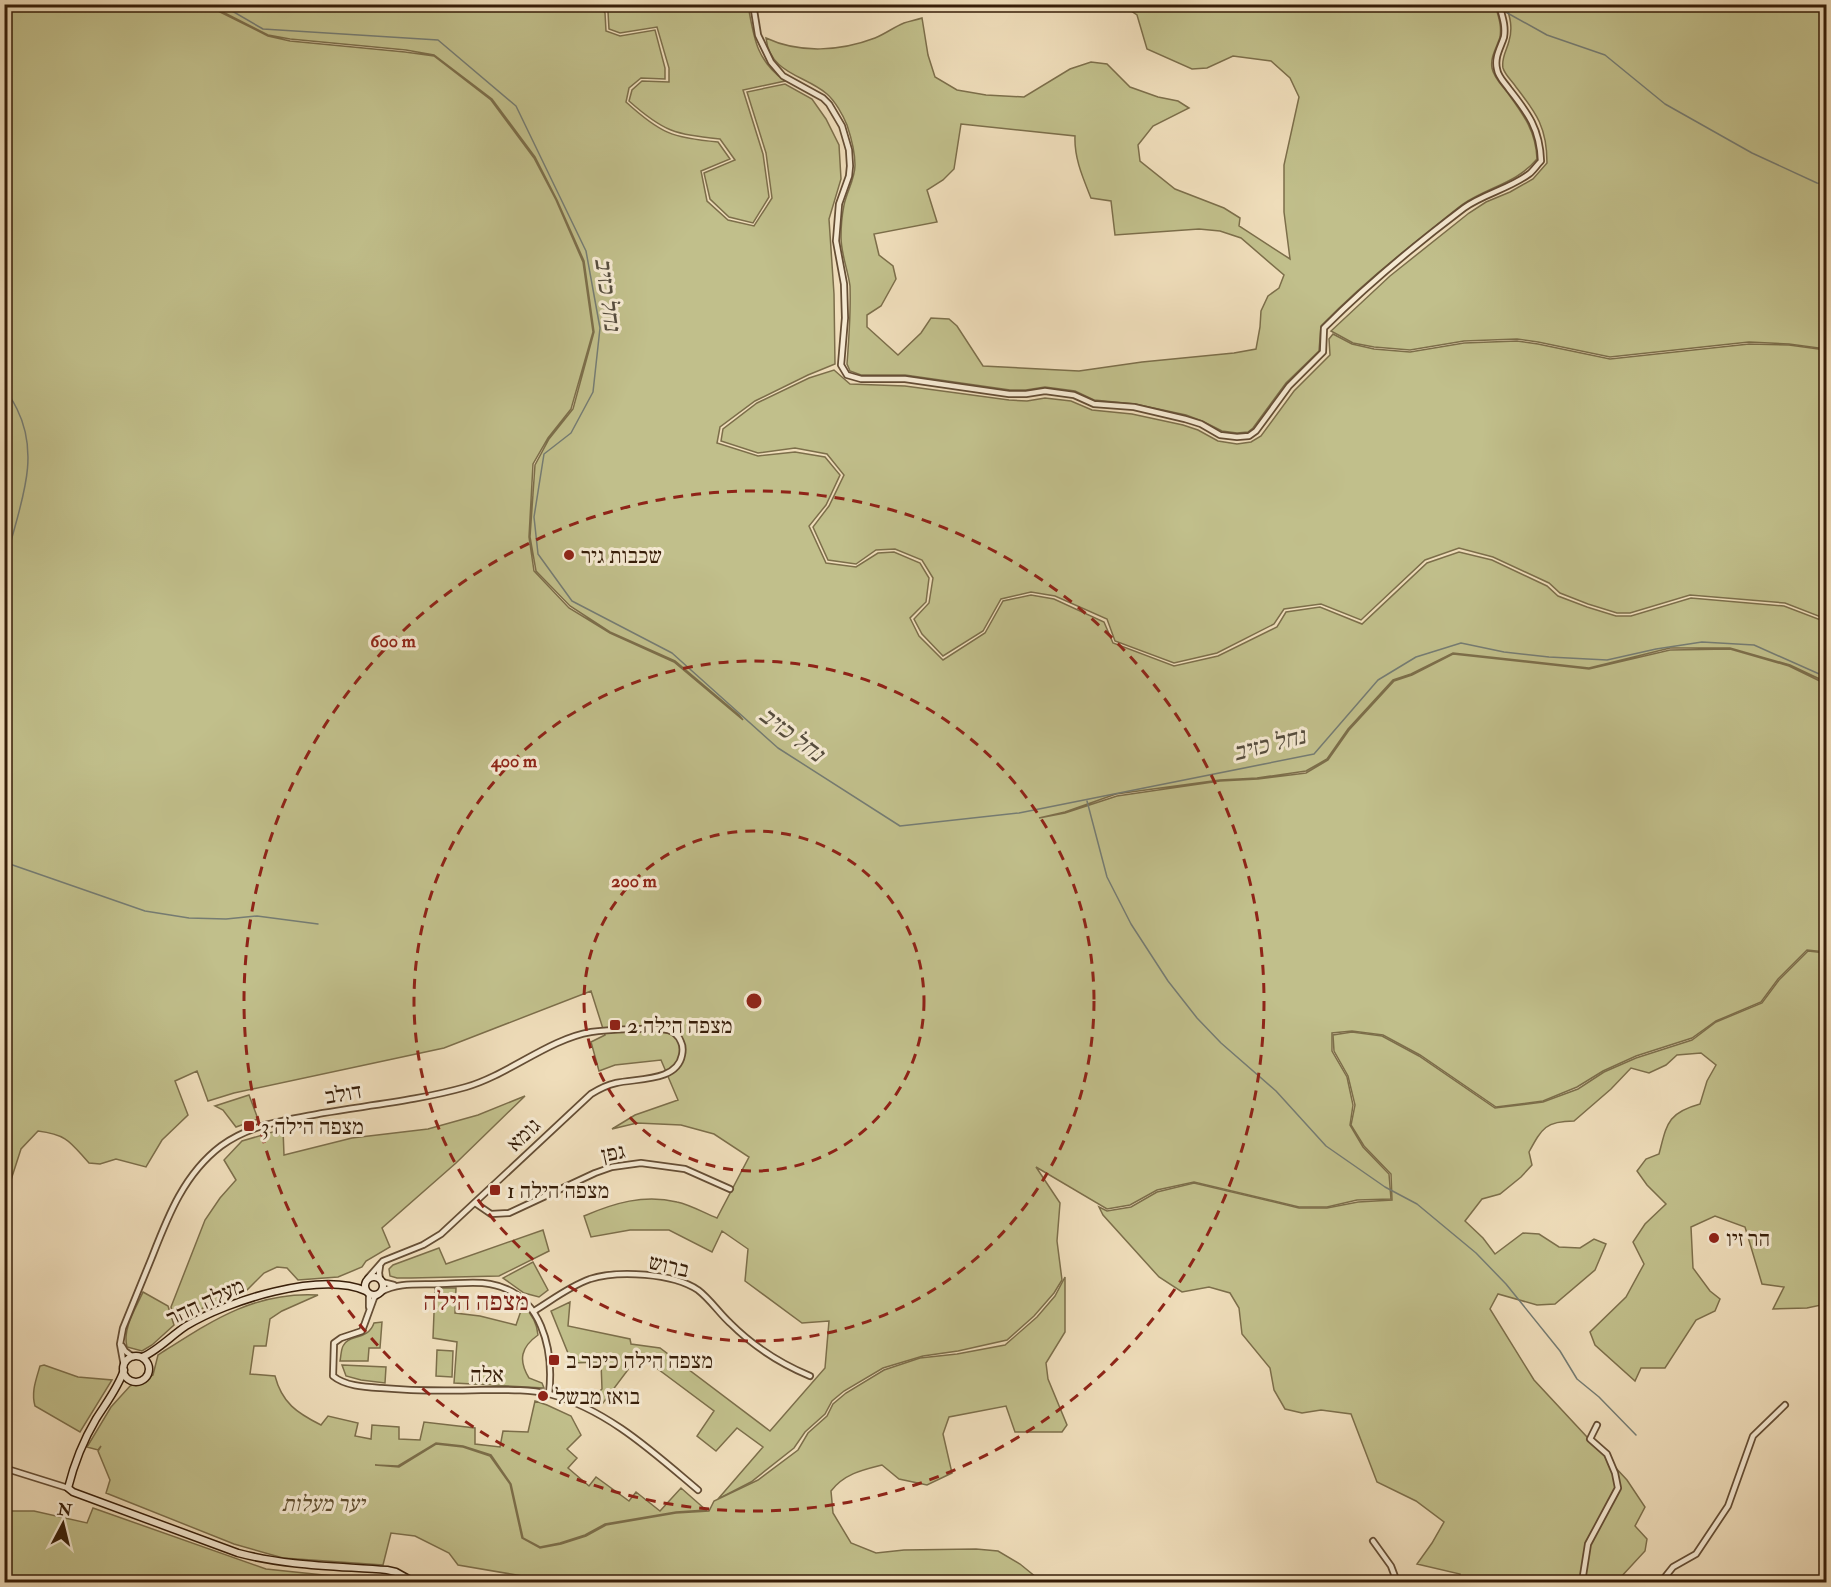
<svg xmlns="http://www.w3.org/2000/svg" width="1831" height="1587" font-family="'IM FELL Double Pica','Frank Ruhl Libre',serif">
<style>
.green{fill:#c1bf8b;stroke:#7c6e4a;stroke-width:1.5;fill-rule:evenodd}
.lines{fill:none;stroke-linecap:round;stroke-linejoin:round}
.stream{stroke:#757c73;stroke-width:1.5}
.street-casing{stroke:#654e35;stroke-width:8}
.secondary-casing{stroke:#371e09;stroke-width:9}
.street{stroke:#f5e9d2;stroke-width:4.5}
.secondary{stroke:#f5e9d2;stroke-width:6}
.ring{fill:none;stroke:#8f2418;stroke-width:3;stroke-dasharray:10 8}
.poi-dot{fill:#8f2418;stroke:#f5e9d2;stroke-width:2}
.labels{text-anchor:middle;stroke-width:6;stroke-linejoin:round;paint-order:stroke}
.poi-label{font-size:22px;fill:#371e09;stroke:#f5e9d2;text-anchor:start}
.street-label{font-size:22px;fill:#371e09;stroke:#f5e9d2}
.park-label{font-size:22px;font-style:italic;fill:#604e30;stroke:#f5e9d2}
.water-label{font-size:24px;font-style:italic;fill:#564d3e;stroke:#f5e9d2}
.quarter-label{font-size:26px;fill:#7a1f14;stroke:#f5e9d2}
.centre{fill:#8f2418;stroke:#f5e9d2;stroke-width:3}
.ring-label{font-size:18px;text-anchor:middle;font-weight:bold;fill:#8f2418;stroke:#f5e9d2;stroke-width:6;stroke-linejoin:round;paint-order:stroke}
</style>
<rect width="100%" height="100%" fill="#efddba"/>
<filter id="stains"><feTurbulence type="fractalNoise" baseFrequency=".00333" numOctaves="4"/><feColorMatrix values="0 0 0 0 .2 0 0 0 0 .09 0 0 0 0 .02 0 0 0 .5 -.17"/></filter>
<radialGradient id="worn" r=".72"><stop offset=".6" stop-color="#630" stop-opacity="0"/><stop offset="1" stop-color="#630" stop-opacity=".3"/></radialGradient>
<g class="green">
<path d="M5 5H206L268 36 290 41 405 52 434 56 491 100 534 158 556 200 583 262 593 332 571 409 548 438 533 464 529 537 534 571 569 608 610 633 674 662 743 720 739 715 675 661 610 632 570 606 536 571 530 537 535 465 549 439 573 409 594 332 584 261 557 200 535 157 492 99 434 55 406 50 290 39 268 35 209 5H599L605 13 606 31 620 36 655 30 665 68V79L641 78 629 88 626 102C660 133 672 138 718 142L730 159 701 171 707 201 728 220 754 226 772 198 766 153 747 92 785 84 812 99 826 119 839 145 841 179 829 219 834 294 835 364 808 375 755 401 720 427 717 443 758 456 795 452 825 457 840 475 826 505 809 526 826 563 856 567 878 553 894 552 920 563 929 578 926 602 910 618 919 636 943 660 985 633 1003 601 1031 595 1054 599 1104 622 1113 643 1174 666 1218 656 1277 627 1286 612 1320 607 1362 624 1427 563 1459 552 1492 560 1547 586 1558 596 1587 607 1616 616H1631L1691 598 1784 606 1826 622V682L1790 665 1730 648H1670L1589 668 1453 653 1411 674 1393 680 1348 729 1327 759 1306 771 1257 778 1220 780 1116 794 1065 812 1039 818 1065 813 1117 796 1220 781 1258 779 1306 773 1328 760 1349 730 1394 681 1412 675 1453 654 1589 669 1670 650 1730 649 1789 666 1826 684V952L1807 950 1778 979 1761 1002 1716 1021 1692 1038 1636 1056 1603 1071 1577 1087 1543 1101 1496 1107 1420 1055 1383 1035 1352 1031 1332 1033V1051L1347 1077 1353 1105 1350 1125 1363 1147 1389 1174 1391 1199 1357 1200 1327 1207H1299L1194 1182 1157 1190 1130 1205 1107 1209 1036 1167 1060 1203 1057 1241 1062 1280 1054 1293 1034 1316 1007 1340 958 1351 923 1356 883 1368 844 1391 832 1401 825 1414 805 1432 794 1448 751 1482 718 1499 763 1447 737 1428 716 1451 697 1436 714 1411 639 1355 603 1403 594 1396 602 1389 601 1362 572 1363 551 1311 570 1302 568 1326 630 1339 631 1344 660 1348 770 1431 825 1368 829 1321 802 1323 745 1281 748 1249 722 1231 712 1252 669 1230H630L591 1237 584 1216C614 1203 644 1194 677 1202 691 1205 704 1213 717 1218L749 1157 714 1134 681 1125 637 1123 612 1129 635 1115 678 1100 661 1060 615 1065 599 1071 591 1042 605 1035 591 991 444 1048 234 1093 208 1101 197 1071 175 1081 188 1115 162 1140 146 1167 116 1159 100 1164 89 1163C70 1142 68 1135 38 1131L21 1149 11 1180 5 1188Z"/>
<path d="M603 5H748C754 38 756 60 785 81L743 90 763 154 769 197 753 223 729 217 710 199 704 173 735 160 720 139C674 134 664 132 629 101L632 90 642 81 669 82V68L657 27 620 33 609 29 608 12Z"/>
<path d="M1122 5H1495C1498 15 1502 25 1500 37 1497 47 1490 57 1492 68 1494 78 1502 85 1507 92 1523 114 1536 131 1537 159 1517 183 1488 187 1463 204 1452 212 1442 221 1431 230 1392 260 1355 291 1321 326L1319 351 1286 383 1253 428 1248 432 1237 433 1222 431 1202 421 1186 415 1135 404 1094 400 1075 391 1045 387 1026 390H1010L905 375H861L850 371 847 364C849 338 851 312 850 286 848 270 841 254 841 237 841 226 842 215 844 205 847 191 855 179 855 165 855 152 851 137 847 125 843 115 835 101 827 94 805 75 770 74 766 38 800 54 841 51 875 38 885 34 894 27 904 23 910 21 916 20 922 18L928 55 935 77 957 90 986 95 1024 97 1070 69 1091 62 1107 64 1130 87 1158 97 1178 101 1189 108 1153 126 1138 145 1140 161 1175 189 1224 208 1240 218 1239 226 1290 259 1284 212V165L1299 97 1290 78 1271 61 1233 56 1207 68 1192 69 1147 49 1137 15ZM961 124 1075 136C1074 158 1083 178 1091 198L1111 201 1115 235 1199 229 1220 231 1241 238 1284 275 1279 288 1268 296 1261 311 1260 327 1256 349 1234 353 1142 362 1079 371 983 366 957 326 949 319 931 318 921 333 898 355 867 327V315L881 306 896 279 893 266 879 255 874 234 937 222 927 190 943 180 954 169Z"/>
<path d="M1506 5H1826V349L1789 344 1749 342 1610 357 1538 342 1517 339 1464 341 1410 350 1374 347 1353 343 1331 331 1390 276 1469 213 1486 202 1510 192 1533 179 1547 163C1547 128 1537 114 1516 87 1512 81 1505 75 1503 68 1501 58 1507 50 1509 41 1513 28 1510 17 1506 5Z"/>
<polygon points="1333,334 1352,344 1374,349 1410,352 1464,343 1517,341 1538,344 1610,359 1749,344 1789,345 1826,350 1826,619 1785,603 1690,595 1630,613 1617,613 1588,604 1560,593 1549,583 1493,557 1459,548 1425,560 1361,620 1321,604 1284,609 1274,624 1217,653 1174,663 1115,641 1107,619 1055,596 1031,592 1001,599 983,631 943,656 922,634 914,619 929,603 933,578 922,560 895,549 876,550 856,564 828,560 813,527 829,506 844,475 827,454 795,448 758,453 721,441 723,429 757,403 809,378 834,370 850,384 905,386 1009,400 1027,401 1045,398 1071,401 1092,410 1132,414 1183,425 1198,430 1218,441 1237,444 1251,442 1261,436 1294,391 1330,355 1329,339"/>
<path d="M1808 951 1826 953V1304L1807 1308 1773 1309 1784 1287 1762 1284 1745 1227 1715 1216 1691 1227 1693 1268 1710 1291 1720 1299 1715 1311 1696 1320 1665 1368H1641L1635 1381 1595 1345 1590 1332 1626 1297 1644 1264 1633 1242 1645 1224 1666 1204 1647 1185 1637 1171 1646 1159 1659 1154C1667 1124 1667 1113 1700 1104L1707 1081 1716 1065 1701 1053 1677 1055 1666 1065 1649 1073 1631 1068 1611 1089 1574 1121C1546 1121 1542 1128 1529 1152L1532 1165 1521 1177 1500 1194 1482 1199 1465 1221 1483 1238 1495 1254 1523 1233 1539 1234 1559 1247 1580 1248 1594 1239 1606 1244 1595 1270 1555 1304 1537 1305 1498 1294 1490 1309 1534 1380 1627 1480 1645 1507 1635 1526 1647 1539 1645 1551 1620 1578 1590 1582H1460V1574L1417 1564 1432 1543 1444 1522 1416 1501 1377 1482 1351 1414 1321 1410 1302 1413 1285 1409 1274 1390 1270 1368 1242 1334 1239 1308 1230 1293 1209 1287 1182 1292 1159 1277 1103 1215 1099 1207 1107 1211 1131 1207 1157 1192 1194 1183 1299 1208H1327L1358 1202 1392 1200 1391 1174 1364 1146 1351 1125 1355 1105 1348 1076 1334 1051 1333 1035 1352 1032 1382 1036 1419 1056 1495 1108 1543 1102 1578 1089 1604 1072 1636 1058 1692 1040 1716 1022 1762 1003 1779 980Z"/>
<polygon points="249,1095 258,1119 236,1127 223,1110 215,1106"/>
<polygon points="525,1096 456,1163 382,1228 390,1247 366,1261 362,1267 338,1277 298,1280 287,1268 277,1267 264,1273 246,1291 216,1301 176,1323 171,1307 205,1220 220,1198 236,1180 224,1160 242,1141 283,1129 284,1155 352,1138 428,1129 478,1115"/>
<polygon points="543,1230 549,1251 499,1276 411,1278 397,1278 390,1276 389,1269 393,1265 439,1248 446,1264"/>
<polygon points="533,1262 548,1290 539,1297 524,1293 503,1278"/>
<path d="M1065 1277V1332L1046 1363 1048 1379 1067 1425 1062 1432H1015L1006 1406 949 1417 943 1434 952 1473 927 1485 899 1479 882 1465C862 1470 844 1474 831 1491L833 1513 851 1543 876 1553 904 1550 976 1549 998 1551 1020 1564 1042 1582H547L540 1579 458 1565 449 1553 415 1536 391 1533 383 1565 283 1558 234 1544 106 1493 110 1480 98 1451 101 1446 98 1450 87 1447 111 1407 130 1386 153 1375 158 1355C210 1322 254 1291 318 1295L282 1311 270 1319 266 1346H254L250 1374 275 1376C282 1403 297 1413 321 1425L328 1416 358 1423 355 1436 371 1439 372 1425 399 1427V1439L420 1440 424 1422 475 1428V1444L500 1447 503 1431 528 1432 535 1401 547 1405 571 1416 581 1435 567 1449 577 1458 568 1468 589 1486 596 1477 629 1501 636 1492 660 1511 681 1488 706 1510 676 1512 605 1524 585 1535 560 1543 540 1547 523 1538 511 1484 491 1455 463 1446 436 1443 398 1466 375 1465 399 1467 436 1444 463 1447 490 1456 510 1484 522 1538 540 1548 561 1544 586 1536 606 1525 676 1513 709 1511 714 1501 758 1480 798 1450 808 1433 827 1416 833 1404 846 1393 884 1370 920 1358 957 1354 1005 1345 1037 1317 1055 1296Z"/>
<path d="M435 1288H456L455 1313 480 1316 516 1325 523 1305C531 1313 537 1323 538 1335 521 1347 518 1360 529 1378L542 1383 544 1388 454 1383 457 1342 433 1338Z"/>
<path d="M143 1292 168 1306 174 1325 152 1345 142 1351 127 1347C122 1329 136 1308 143 1292Z"/>
<path d="M382 1322 380 1348H369L368 1361H340C341 1356 341 1350 343 1346 348 1334 368 1341 374 1323Z"/>
<polygon points="437,1350 453,1351 452,1377 436,1376"/>
<path d="M44 1365 78 1377 112 1380 80 1432 35 1406C31 1392 36 1380 40 1366Z"/>
<polygon points="342,1365 386,1367 385,1383 361,1380 346,1376"/>
<polygon points="93,1508 266,1569 391,1582 5,1582 5,1511 34,1511 87,1523"/>
</g>
<g class="lines">
<g class="stream">
<polyline points="220,4 263,29 438,40 516,106 586,251 600,328 593,392 571,433 544,454 534,517 538,554 572,601 672,653 778,748 900,826 1019,813 1314,754 1378,680 1416,657 1461,643 1504,652 1549,657 1607,660 1656,649 1702,642 1754,645 1826,677"/>
<polyline points="1491,4 1497,8"/>
<polyline points="1502,10 1547,35 1605,55 1665,104 1752,153 1817,183 1826,184"/>
<path d="M4 389C10 395 13 401 17 409 44 463 14 516 4 571"/>
<polyline points="1087,801 1107,877 1131,924 1168,981 1197,1018 1221,1043 1276,1091 1326,1146 1385,1187 1417,1204 1476,1253 1506,1284 1560,1351 1577,1379 1599,1397 1636,1435"/>
<polyline points="4,862 145,911 189,918 226,919 257,916 318,924"/>
<polyline points="4,882 4,901"/>
</g>
<g class="street-casing">
<g id="street">
<path d="M753 4 758 35 771 62 783 76 823 98 829 104 842 126 849 150 850 166 849 176 839 204 836 241 844 284 845 318 841 365 847 375 861 379H905L1009 394H1026L1045 391 1074 395 1094 404 1134 407 1185 419 1201 424 1220 435 1237 437 1249 436 1256 431 1289 386 1323 352 1324 328C1367 285 1415 245 1464 208 1483 194 1509 189 1529 174 1533 171 1537 165 1541 161 1540 129 1528 113 1509 89 1505 83 1498 77 1497 69 1494 57 1501 47 1504 37 1506 25 1502 16 1499 4"/>
<polyline points="475,1203 491,1214 509,1213 595,1173 612,1167 641,1163 685,1169 730,1189"/>
<polyline points="380,1279 379,1273 380,1266"/>
<polyline points="382,1282 394,1285"/>
<path d="M381 1292C398 1282 420 1285 440 1284 456 1284 474 1281 490 1284 542 1293 554 1350 549 1394"/>
<polyline points="369,1293 369,1307"/>
<path d="M378 1294 374 1298 362 1331 341 1338 334 1343 333 1376C345 1386 365 1387 381 1388 414 1391 447 1391 481 1390 504 1390 527 1389 549 1394 607 1409 654 1453 698 1490"/>
<path d="M534 1311C552 1300 570 1286 590 1279 618 1270 673 1273 698 1290 710 1299 719 1313 730 1323 753 1346 779 1363 810 1376"/>
<polyline points="122,1346 125,1351 133,1357"/>
<path d="M124 1366 120 1344 123 1328C133 1304 142 1281 152 1257 168 1216 184 1174 221 1146 251 1124 287 1120 323 1113 371 1105 420 1100 466 1087 508 1075 549 1039 591 1032 605 1030 655 1027 668 1030 674 1032 679 1036 681 1042 683 1046 683 1050 682 1055 677 1082 637 1078 616 1083 607 1085 599 1089 591 1094L441 1234 423 1245 383 1261 368 1278"/>
<polyline points="4,1468 68,1488"/>
<polyline points="1373,1541 1391,1566 1397,1582"/>
<polyline points="1582,1582 1588,1544 1618,1488 1615,1473 1607,1454 1590,1439 1597,1425"/>
<polyline points="1661,1582 1673,1567 1696,1554 1728,1506 1753,1436 1785,1405"/>
</g>
</g>
<g class="secondary-casing">
<g id="secondary">
<circle cx="374" cy="1286" r="9"/>
<circle cx="136" cy="1369" r="13"/>
<path d="M142 1357C156 1352 172 1335 186 1326 227 1301 320 1271 366 1291"/>
<path d="M124 1370C118 1388 106 1403 96 1419 83 1441 74 1464 68 1488L73 1492 238 1553C287 1566 337 1566 387 1570L396 1572 414 1582"/>
</g>
</g>
<use href="#street" class="street"/>
<use href="#secondary" class="secondary"/>
</g>
<g class="ring">
<circle cx="754" cy="1001" r="170"/>
<circle cx="754" cy="1001" r="340"/>
<circle cx="754" cy="1001" r="510"/>
</g>
<g class="poi-dot">
<circle cx="569" cy="555" r="6"/>
<rect x="609" y="1019" width="12" height="12" rx="3"/>
<rect x="243" y="1120" width="12" height="12" rx="3"/>
<rect x="489" y="1184" width="12" height="12" rx="3"/>
<circle cx="1714" cy="1238" r="6"/>
<rect x="548" y="1354" width="12" height="12" rx="3"/>
<circle cx="543" cy="1396" r="6"/>
</g>
<g class="labels">
<g class="poi-label">
<text x="581" y="563">שכבות גיר</text>
<text x="627" y="1033">מצפה הילה 2</text>
<text x="261" y="1134">מצפה הילה 3</text>
<text x="507" y="1198">מצפה הילה 1</text>
<text x="1726" y="1246">הר זיו</text>
<text x="566" y="1368">מצפה הילה כיכר ב</text>
<text x="555" y="1404">בואז מבשל</text>
</g>
<g class="street-label">
<text transform="translate(343 1093) rotate(-10)" y="8">דולב</text>
<text transform="translate(523 1134) rotate(-44)" y="8">גומא</text>
<text transform="translate(613 1152) rotate(-12)" y="8">גפן</text>
<text transform="translate(669 1265) rotate(13)" y="8">ברוש</text>
<text transform="translate(205 1301) rotate(-25)" y="8">מעלה ההר</text>
<text x="487" y="1382">אלה</text>
</g>
<g class="park-label">
<text x="323" y="1511">יער מעלות</text>
</g>
<g class="water-label">
<text transform="translate(608 294) rotate(82)" y="8">נחל כזיב</text>
<text transform="translate(792 734) rotate(37)" y="8">נחל כזיב</text>
<text transform="translate(1269 744) rotate(-14)" y="8">נחל כזיב</text>
</g>
<g class="quarter-label">
<text x="476" y="1310">מצפה הילה</text>
</g>
</g>
<circle cx="754" cy="1001" r="9" class="centre"/>
<g class="ring-label">
<text x="393" y="647">600 m</text>
<text x="514" y="767">400 m</text>
<text x="634" y="887">200 m</text>
</g>
<rect width="1831" height="1587" fill="none" stroke="#efddba" stroke-width="24"/>
<rect x="6" y="6" width="1819" height="1575" fill="none" stroke="#371e09" stroke-width="3"/>
<rect x="12" y="12" width="1807" height="1563" fill="none" stroke="#371e09" stroke-width="1.5"/>
<g transform="translate(63 1524) rotate(7)" stroke="#f5e9d2" stroke-width="4.5" paint-order="stroke">
<path d="M0-4.5L10 22L0 15L-10 22Z" fill="#371e09"/>
<text y="-9" font-size="16" font-weight="bold" text-anchor="middle" fill="#371e09">N</text>
</g>
<rect width="100%" height="100%" filter="url(#stains)"/>
<rect width="100%" height="100%" fill="url(#worn)"/>
</svg>
